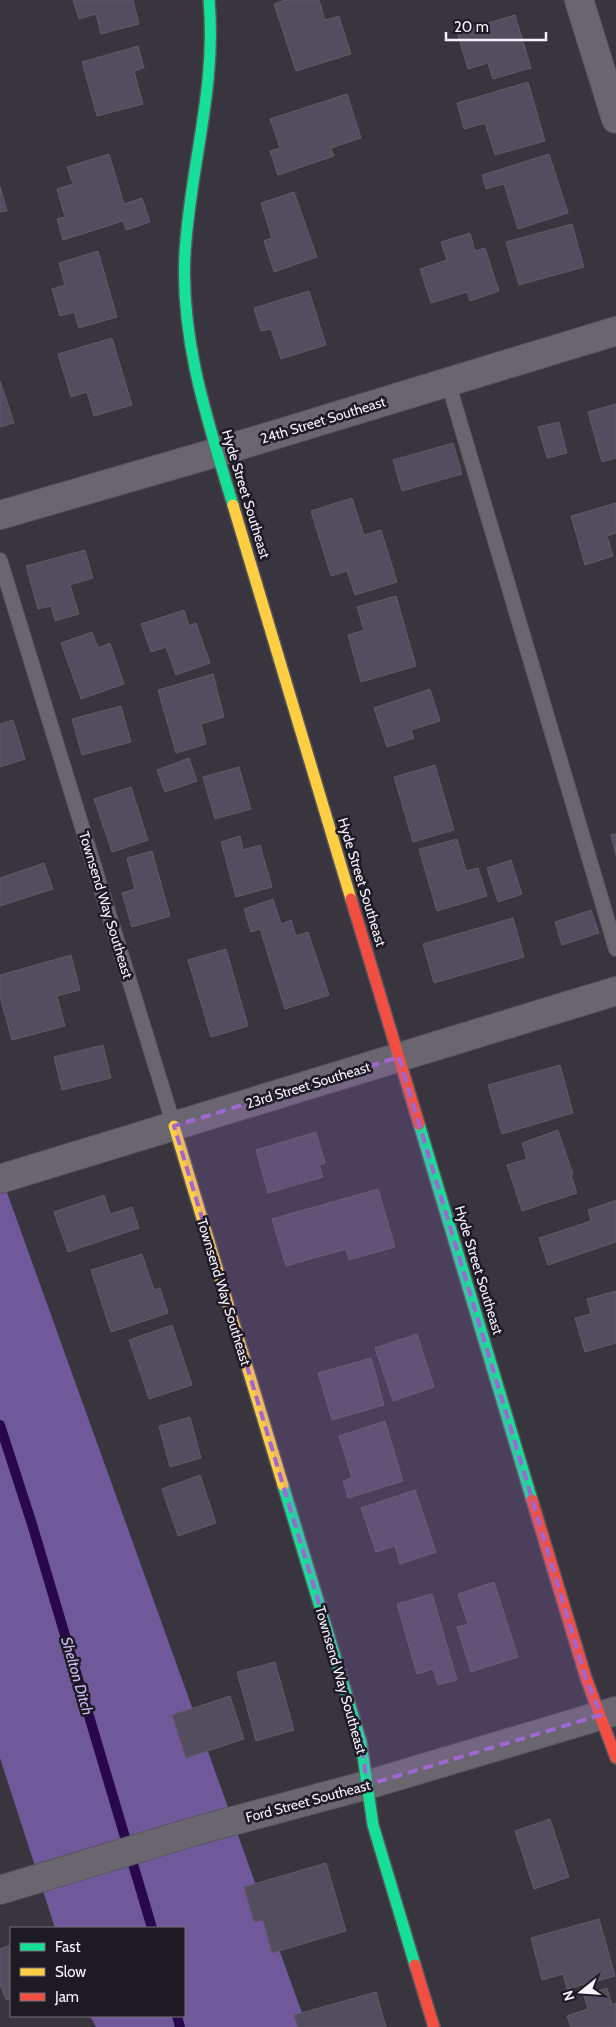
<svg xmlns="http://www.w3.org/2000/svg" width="616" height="2027" font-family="Cabin,sans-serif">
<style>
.forest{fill:#70599a}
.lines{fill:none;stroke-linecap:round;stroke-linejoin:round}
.stream{stroke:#280848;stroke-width:10}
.building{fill:#544d5f;stroke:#5e5b64}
.lane-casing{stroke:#58545e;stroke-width:16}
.street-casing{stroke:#58545e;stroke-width:30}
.fast-casing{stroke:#58545e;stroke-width:14}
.slow-casing{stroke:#58545e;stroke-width:14}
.jam-casing{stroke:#58545e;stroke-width:14}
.lane{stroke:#69666f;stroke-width:14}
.street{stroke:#69666f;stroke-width:28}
.fast{stroke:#16e098;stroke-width:11}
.slow{stroke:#ffcf43;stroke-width:11}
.jam{stroke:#f24e42;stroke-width:11}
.marked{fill:#a067d2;fill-opacity:0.2;stroke:#a067d2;stroke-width:4;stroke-dasharray:10 6;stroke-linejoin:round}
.labels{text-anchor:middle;stroke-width:5;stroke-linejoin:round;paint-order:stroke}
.street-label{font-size:14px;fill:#f6f2ff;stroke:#1d1a23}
.water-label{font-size:15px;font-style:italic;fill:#cfbcf8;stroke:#1d1a23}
</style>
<rect width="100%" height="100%" fill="#38353f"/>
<polygon class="forest" points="0,1173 307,2027 96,2027 90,2016 184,2016 184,1928 55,1928 0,1758"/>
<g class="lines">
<g class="stream">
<polyline points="0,1425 32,1524 152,1928"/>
<polyline points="177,2016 180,2027"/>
</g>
</g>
<g class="building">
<polygon points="73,0 133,0 139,24 101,34 96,14 79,19"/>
<polygon points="286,0 319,0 325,20 339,16 351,54 296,71 274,4"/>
<polygon points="515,15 531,68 493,79 488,63 468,69 457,32"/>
<polygon points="138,46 144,68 134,71 143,104 97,116 82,62"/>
<polygon points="528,82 545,141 495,155 485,123 464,129 457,103"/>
<polygon points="347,94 361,138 331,148 334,156 278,175 270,151 280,148 270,119"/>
<polygon points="109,154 124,204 142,198 150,222 126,230 123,221 63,240 57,219 65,217 57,189 73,184 67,167"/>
<polygon points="549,154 568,213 518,229 504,184 486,189 482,175"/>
<polygon points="0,186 7,211 0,212"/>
<polygon points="294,192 317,257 274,272 264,241 272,238 261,203"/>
<polygon points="572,224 584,267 519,285 506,242"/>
<polygon points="470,233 475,251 485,248 499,291 470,301 467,292 431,303 420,269 447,260 441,242"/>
<polygon points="98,251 117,317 79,328 74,312 60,316 52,289 65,285 59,263"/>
<polygon points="309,291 326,345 281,359 271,329 261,331 254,308"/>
<polygon points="112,338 132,405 94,416 87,392 71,397 58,354"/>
<polygon points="0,381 14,423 0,427"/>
<polygon points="616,404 616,458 602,462 588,412"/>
<polygon points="559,422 567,453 547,458 538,427"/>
<polygon points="453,443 462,474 402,491 393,460"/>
<polygon points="352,498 364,535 381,530 397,582 355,595 347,571 331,576 311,511"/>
<polygon points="616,503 616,533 607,536 613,556 585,565 571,516"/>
<polygon points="85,550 93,578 70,585 79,614 55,621 51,606 38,609 26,566"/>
<polygon points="396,596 416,666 361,682 348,635 364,630 357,607"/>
<polygon points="184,610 189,626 196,623 210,663 176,675 166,647 151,652 141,624"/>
<polygon points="92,632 98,648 110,643 124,684 81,699 61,643"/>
<polygon points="213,674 224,717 201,724 206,744 176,753 158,690"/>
<polygon points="430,689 440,721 411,730 414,738 387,747 374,708"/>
<polygon points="121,706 131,742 82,755 72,719"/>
<polygon points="13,720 25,759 0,767 0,724"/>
<polygon points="189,758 197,781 165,792 157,770"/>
<polygon points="435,765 454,830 413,842 394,777"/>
<polygon points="239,767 251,809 215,819 203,777"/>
<polygon points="131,787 148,840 112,852 94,799"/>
<polygon points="616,834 616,855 611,835"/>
<polygon points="240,836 243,850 260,845 272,887 236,897 221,842"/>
<polygon points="457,839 466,871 478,868 487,896 437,911 419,849"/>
<polygon points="152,851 170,916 132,927 122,893 135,889 127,858"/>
<polygon points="511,860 522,894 498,902 487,868"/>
<polygon points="44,863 53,889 0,906 0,878"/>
<polygon points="273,899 281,924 291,920 296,936 308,932 329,995 285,1009 260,929 251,932 244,909"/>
<polygon points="591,910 599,933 562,945 555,922"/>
<polygon points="513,918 524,957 434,983 423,944"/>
<polygon points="226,949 248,1026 211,1037 188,960"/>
<polygon points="71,955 80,990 57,996 65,1026 12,1040 0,997 0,975"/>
<polygon points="103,1045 111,1078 62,1090 54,1057"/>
<polygon points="560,1065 573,1113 502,1134 488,1085"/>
<polygon points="558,1130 573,1174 571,1175 577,1193 522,1211 507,1165 527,1159 522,1143"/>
<polygon points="316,1132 325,1163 319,1165 323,1177 268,1193 256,1150"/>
<polygon points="378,1189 395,1247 349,1260 346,1249 286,1266 272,1219"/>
<polygon points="104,1195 110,1214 132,1207 139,1228 68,1252 54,1212"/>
<polygon points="616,1200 616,1242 548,1265 539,1238 591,1221 588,1210"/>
<polygon points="142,1254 154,1290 160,1288 168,1313 111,1332 91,1270"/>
<polygon points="616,1291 616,1343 585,1352 575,1318 591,1314 587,1299"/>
<polygon points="172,1325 192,1385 149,1399 129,1340"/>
<polygon points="417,1334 434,1387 393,1401 375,1348"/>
<polygon points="371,1358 384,1405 332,1420 318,1373"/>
<polygon points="190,1417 201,1458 170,1467 159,1426"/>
<polygon points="385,1421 403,1481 348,1498 343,1481 352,1478 339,1436"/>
<polygon points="200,1475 216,1523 178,1536 162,1489"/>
<polygon points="415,1490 436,1552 400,1564 395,1546 376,1552 361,1508"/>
<polygon points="494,1582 518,1657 471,1672 457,1627 468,1624 458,1594"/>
<polygon points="432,1594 457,1680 438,1685 433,1669 417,1674 397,1604"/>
<polygon points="275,1662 294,1730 256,1741 237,1672"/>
<polygon points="230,1696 244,1739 186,1758 172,1715"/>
<polygon points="550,1819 569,1877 534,1889 515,1831"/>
<polygon points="326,1863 346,1931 272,1953 263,1920 254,1922 244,1887"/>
<polygon points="599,1919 615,1976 567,1989 563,1974 542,1980 531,1938"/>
<polygon points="11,1945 11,1998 6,2000 0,1984 0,1949"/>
<polygon points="607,1988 612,2005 616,2003 616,2027 571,2027 567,2016 588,2009 584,1996"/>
<polygon points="376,1992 386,2027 298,2027 294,2015"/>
</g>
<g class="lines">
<g class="lane-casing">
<g id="lane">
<polyline points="448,382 616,949"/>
<polyline points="0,560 174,1126"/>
</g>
</g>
<g class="street-casing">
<g id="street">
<polyline points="579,0 616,119"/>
<polyline points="0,515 218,452 616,331"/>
<polyline points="0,1179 616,991"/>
<polyline points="0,1890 199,1830 367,1785 616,1711"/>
</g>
</g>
<g class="fast-casing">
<g id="fast">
<path d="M209 0C217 88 190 166 185 253 180 340 208 422 233 505"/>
<polyline points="419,1124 532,1500"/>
<polyline points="283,1485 361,1742 373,1825 415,1965"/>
</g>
</g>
<g class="slow-casing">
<g id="slow">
<polyline points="233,505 351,899"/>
<polyline points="174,1126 283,1485"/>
</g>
</g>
<g class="jam-casing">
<g id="jam">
<polyline points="351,899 419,1124"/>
<polyline points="532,1500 586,1678 616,1758"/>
<polyline points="415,1965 434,2027"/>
</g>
</g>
<use href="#lane" class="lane"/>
<use href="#street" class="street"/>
<use href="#fast" class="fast"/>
<use href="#slow" class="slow"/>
<use href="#jam" class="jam"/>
</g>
<path class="marked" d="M399 1057 586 1678 601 1715 367 1785 361 1742 174 1126Z"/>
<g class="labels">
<g class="street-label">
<text transform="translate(323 420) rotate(-17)" y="5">24th Street Southeast</text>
<text transform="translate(246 494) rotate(73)" y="5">Hyde Street Southeast</text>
<text transform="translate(362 882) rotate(73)" y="5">Hyde Street Southeast</text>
<text transform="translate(106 905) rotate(73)" y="5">Townsend Way Southeast</text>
<text transform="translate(308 1085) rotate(-17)" y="5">23rd Street Southeast</text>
<text transform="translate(479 1270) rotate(73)" y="5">Hyde Street Southeast</text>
<text transform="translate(224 1292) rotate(73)" y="5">Townsend Way Southeast</text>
<text transform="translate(341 1680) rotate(74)" y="5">Townsend Way Southeast</text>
<text transform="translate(308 1801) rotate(-15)" y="5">Ford Street Southeast</text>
</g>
<g class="water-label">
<text transform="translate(77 1676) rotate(74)" y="5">Shelton Ditch</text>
</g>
</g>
<rect x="10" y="1927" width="175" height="90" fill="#1d1a23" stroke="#74707b"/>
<rect x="20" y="1943" width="25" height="8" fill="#16e098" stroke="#74707b"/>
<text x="55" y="1952" font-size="15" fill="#f6f2ff">Fast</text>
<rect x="20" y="1968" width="25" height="8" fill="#ffcf43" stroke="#74707b"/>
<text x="55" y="1977" font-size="15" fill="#f6f2ff">Slow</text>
<rect x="20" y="1993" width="25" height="8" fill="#f24e42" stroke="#74707b"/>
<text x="55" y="2002" font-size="15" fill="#f6f2ff">Jam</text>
<g transform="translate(581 1992) rotate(253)" stroke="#1d1a23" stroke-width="4" paint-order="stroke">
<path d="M0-4L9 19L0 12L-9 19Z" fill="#f6f2ff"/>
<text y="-8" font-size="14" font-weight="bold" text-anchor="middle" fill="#f6f2ff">N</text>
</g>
<path d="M446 32v8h100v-8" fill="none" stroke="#f6f2ff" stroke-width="2.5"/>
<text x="454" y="32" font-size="15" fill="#f6f2ff" stroke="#1d1a23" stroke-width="4" paint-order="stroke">20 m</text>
</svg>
